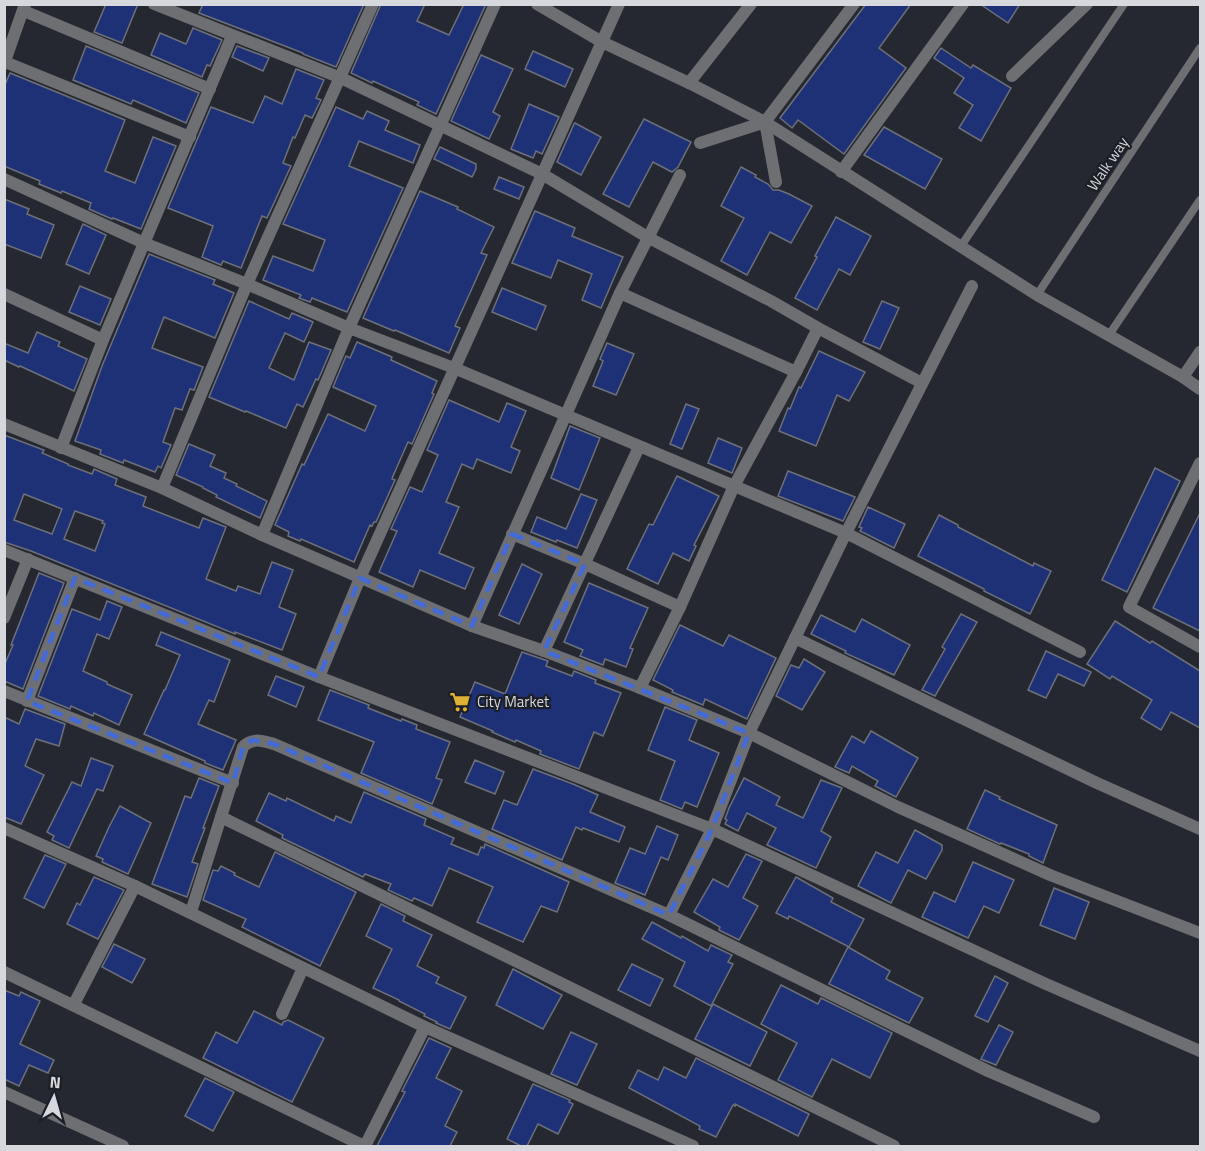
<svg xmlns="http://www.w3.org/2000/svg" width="1205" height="1151" font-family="'Titillium Web',sans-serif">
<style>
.building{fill:#1f3176;stroke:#6d7079;stroke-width:1.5;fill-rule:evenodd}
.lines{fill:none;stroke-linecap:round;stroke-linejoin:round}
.service{stroke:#6e6f73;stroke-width:8}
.minor{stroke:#6e6f73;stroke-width:12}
.marked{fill:none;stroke:#426ad9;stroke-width:4.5;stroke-dasharray:12 8;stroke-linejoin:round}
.labels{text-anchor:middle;stroke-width:4.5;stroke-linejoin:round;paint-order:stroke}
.street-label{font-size:15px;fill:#d6d8dd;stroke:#1c1f26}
.poi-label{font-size:15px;fill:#d6d8dd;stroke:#1c1f26;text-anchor:start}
</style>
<rect width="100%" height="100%" fill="#252830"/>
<g class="building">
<polygon points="106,4 138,4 122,43 94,32"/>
<polygon points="203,4 364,4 336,67 303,54 303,53 199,13"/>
<polygon points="381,4 425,4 417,21 449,35 464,4 486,4 436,114 417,105 419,102 373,81 372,83 351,73"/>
<polygon points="866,4 911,4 879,48 906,68 844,154 798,120 792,128 780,118"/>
<polygon points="980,4 1020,4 1008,23"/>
<polygon points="193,28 222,40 210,66 207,65 202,77 151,55 160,33 186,44"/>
<polygon points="86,46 199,93 186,123 133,100 131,104 73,80"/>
<polygon points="237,46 269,58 263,71 232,57"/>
<polygon points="941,48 971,68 973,65 1011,88 981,141 959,128 973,105 954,93 964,78 934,58"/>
<polygon points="533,51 573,69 565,87 525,69"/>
<polygon points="481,55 513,69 493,112 500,116 489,139 451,121"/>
<polygon points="296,69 324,80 316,98 321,100 312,118 305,115 295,138 293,137 283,163 291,166 267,218 262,216 241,268 223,261 221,265 202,257 213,226 168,208 211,107 253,123 265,96 282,104"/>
<polygon points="10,73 125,120 105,171 135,183 153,137 176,146 141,229 113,218 112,219 89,209 91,203 62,191 61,193 39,184 40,181 4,166 4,87"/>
<polygon points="529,104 559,117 542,154 536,151 533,158 511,149"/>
<polygon points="336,107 363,119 367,111 389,121 385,130 420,145 413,163 359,141 349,166 403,188 347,312 312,298 310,302 299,298 301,295 263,280 273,256 313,271 325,240 283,224"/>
<polygon points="644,119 691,142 678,167 672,172 653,162 629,207 603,194"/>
<polygon points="575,123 601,137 581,175 557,162 574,124"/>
<polygon points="884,127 942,159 925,189 864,155"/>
<polygon points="440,147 476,164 476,169 472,177 434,159"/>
<polygon points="741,167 756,175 755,177 768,184 773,190 779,190 789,194 812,206 791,243 770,232 747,275 721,261 744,218 721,206"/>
<polygon points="499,177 524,187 519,199 494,189"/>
<polygon points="420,191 458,207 457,209 494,227 481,253 487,255 455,326 460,328 449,353 395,330 394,331 363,318"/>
<polygon points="4,199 29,209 27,214 54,225 41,258 4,244"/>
<polygon points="535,211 575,228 572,236 623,257 601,308 582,300 592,274 558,260 551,278 512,263"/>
<polygon points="836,217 871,236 850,275 839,269 817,310 795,298 817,257 815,256"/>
<polygon points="83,224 106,235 89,274 66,264"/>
<polygon points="149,254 215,280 213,284 234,293 215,338 164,317 152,348 203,367 194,390 190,389 182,410 175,408 163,442 171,445 161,468 158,466 155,472 124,460 123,463 100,454 101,450 75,441 102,366"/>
<polygon points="80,286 111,299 100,325 69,312"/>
<polygon points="502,288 546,306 536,330 492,312"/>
<polygon points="249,301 289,319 292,313 313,322 304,342 285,333 269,368 294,380 309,342 331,350 318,380 316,379 303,407 297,404 286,428 246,411 245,412 209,397"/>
<polygon points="882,301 899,308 880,349 863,342"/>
<polygon points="37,332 60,342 58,346 87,359 74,391 20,366 19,367 4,360 4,343 28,353"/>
<polygon points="357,342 392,357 391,360 437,381 432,393 434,394 412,444 408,442 393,476 392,479 395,480 376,522 374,522 372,526 370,525 354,562 301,539 300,541 288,536 289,532 275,525 302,464 304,465 328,414 365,431 376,406 333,387 346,356 350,358"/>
<polygon points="607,343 634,354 616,395 593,386 603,361 600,359"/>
<polygon points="819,351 865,372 849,401 837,395 816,446 779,431 788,408 790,409 799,387 801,388"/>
<polygon points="449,400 499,422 507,403 526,411 511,447 520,451 511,473 477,459 473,469 462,464 446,502 459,507 439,553 474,568 465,589 420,570 413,587 379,572 397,531 391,529 410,487 422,492 438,455 427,450"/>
<polygon points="686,404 699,409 682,449 670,444"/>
<polygon points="570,426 600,438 579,490 551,478"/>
<path d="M4 435 44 450 42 453 68 464V465L92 474 94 469 117 479 115 485 146 497 143 506 199 528 203 518 226 527 206 579 236 591 238 586 260 594 272 562 293 570 279 607 296 614 282 650 235 632V634L31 551 4 542ZM24 494 62 509 52 534 14 520ZM75 511 103 521 102 523 105 524 95 551 64 539Z"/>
<polygon points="718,438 742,448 732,473 708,463"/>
<polygon points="189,444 215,455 210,466 226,473 224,478 237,484 236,486 267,501 260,518 216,497 217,495 203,488 203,487 176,475"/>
<polygon points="1155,468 1180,481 1127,592 1102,580"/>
<polygon points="788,471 855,497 843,521 778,496"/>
<polygon points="677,476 719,496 694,545 696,546 689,561 673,553 658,584 627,569 649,524 653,525"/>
<polygon points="581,494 597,500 577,548 557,540 556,542 531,532 537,517 566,529"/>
<polygon points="868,507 905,524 894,548 860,531 862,528 859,527"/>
<polygon points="1200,513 1200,631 1153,608"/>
<polygon points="939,515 958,525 958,527 1033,566 1034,563 1051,571 1030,614 984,591 984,589 918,556"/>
<polygon points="522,564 542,574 519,624 499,615"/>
<polygon points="39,573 64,583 23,689 4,681 4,666 13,645 11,645"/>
<polygon points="589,583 648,608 630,648 633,649 626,667 605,659 603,665 580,656 583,650 564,642"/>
<polygon points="107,601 122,607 109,639 97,634 83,671 107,682 107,684 132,695 119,725 94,713 93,716 71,706 70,709 38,696 72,609 100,620"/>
<polygon points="961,614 977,622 935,696 922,690 945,649 942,647"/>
<polygon points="821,615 855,632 862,619 910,645 894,675 845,653 846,651 811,634"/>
<polygon points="1115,621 1150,643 1152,641 1200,671 1200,728 1171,712 1161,730 1141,718 1152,700 1112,676 1110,679 1087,664"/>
<polygon points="680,625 723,646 729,635 776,658 747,719 705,699 703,705 672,692 673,690 653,680"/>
<polygon points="161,632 230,660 214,702 209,700 198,724 236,740 223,770 205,763 205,761 144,734 164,690 165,690 180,655 156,645"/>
<polygon points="1046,651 1091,672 1084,686 1058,674 1046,698 1028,690"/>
<polygon points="522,652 548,661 546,666 572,676 574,671 596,680 595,683 621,693 603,736 594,732 579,769 540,754 541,751 516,740 515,742 492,732 493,731 460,717 475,682 505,694"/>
<polygon points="804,659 825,672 802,710 776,696 791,665 799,668"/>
<polygon points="276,676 304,687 296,707 268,695"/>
<polygon points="330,690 369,705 368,708 401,721 402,719 417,725 416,729 450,742 436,778 442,780 432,804 361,773 374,742 318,720"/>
<polygon points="665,707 697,720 689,740 719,753 697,807 685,802 682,809 660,800 675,761 648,750"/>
<polygon points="25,709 65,724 59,746 36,739 25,766 44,775 21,824 4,817 4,717 19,724"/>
<polygon points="871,731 918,758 896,797 875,786 878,781 852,766 849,773 835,767 852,736 864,743"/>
<polygon points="91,758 113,766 103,791 97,789 69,848 52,840 54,836 47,832 72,782 81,786"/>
<polygon points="475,760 504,772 495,794 465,782"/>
<polygon points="533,769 573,784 598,795 590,812 625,827 619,842 583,828 582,830 576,827 562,860 492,829 504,800 517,805"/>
<polygon points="199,778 219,786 203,828 205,828 192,862 198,864 187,897 152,884 185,796 191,798"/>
<polygon points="744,778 780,797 776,805 803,818 821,780 842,788 821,831 831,837 816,868 767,845 776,828 747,813 738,831 725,824 727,820 725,819 729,808"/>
<polygon points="985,790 1000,797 999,799 1057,825 1043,863 1029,856 1029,854 1001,843 1000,844 967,829"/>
<polygon points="364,792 426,819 424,825 454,838 451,844 478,855 481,847 484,848 485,844 569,882 557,912 541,906 523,942 477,922 493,887 449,868 432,906 414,898 412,901 388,890 391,884 365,874 363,877 282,838 283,835 256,821 269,793 286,801 287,798 334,821 336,816 351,823"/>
<polygon points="120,806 151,823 128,874 102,862 103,859 96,856 109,827"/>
<polygon points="657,826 678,835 668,860 661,857 645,895 615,883 630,848 645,854"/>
<polygon points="915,830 942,845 942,850 926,879 908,870 891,903 858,886 876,852 898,863"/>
<polygon points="275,852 356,892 320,966 242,927 246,919 203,900 213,870 218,871 221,866 235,873 234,875 259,887"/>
<polygon points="746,854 762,861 743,898 758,906 739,940 719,930 720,927 694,912 713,879 728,887"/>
<polygon points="45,855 66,864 44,908 24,898"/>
<polygon points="973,862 1014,880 999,913 984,906 968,938 922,917 934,892 955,902"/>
<polygon points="94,877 124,890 98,939 67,924 77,903 80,905"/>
<polygon points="796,877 833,898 831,902 864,919 849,947 789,916 788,919 776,913"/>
<polygon points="1054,888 1089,902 1075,939 1040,925"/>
<polygon points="381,904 405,916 403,921 432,935 417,966 439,977 436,983 466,997 450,1029 436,1023 437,1022 424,1016 425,1014 399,1001 399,1000 373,988 392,949 366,936"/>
<polygon points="652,922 681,938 682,936 708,951 711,945 732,955 728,962 733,964 711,1006 674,986 685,962 642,939"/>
<polygon points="114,944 145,959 132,983 102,967"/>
<polygon points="848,947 890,971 886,979 923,998 909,1023 829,984"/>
<polygon points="632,964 663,979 650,1006 618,990"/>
<polygon points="513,969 562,995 543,1029 496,1005"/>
<polygon points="995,976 1008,983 988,1022 975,1016"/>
<polygon points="781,985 818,1004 821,998 892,1033 870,1078 832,1059 812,1097 778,1080 797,1043 761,1024"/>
<polygon points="4,990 19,996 21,992 40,1001 20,1044 54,1060 48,1073 29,1065 19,1086 4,1079"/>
<polygon points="713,1004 767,1032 750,1066 695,1039"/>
<polygon points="254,1011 282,1025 283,1022 288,1020 324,1038 292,1102 203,1058 216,1032 237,1043"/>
<polygon points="999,1025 1013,1032 996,1065 981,1059"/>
<polygon points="571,1032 597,1044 577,1085 551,1074"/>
<polygon points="429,1038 451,1048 436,1078 462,1091 445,1126 457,1132 450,1146 377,1146 405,1092 402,1091"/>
<polygon points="696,1058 809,1114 798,1136 735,1104 735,1106 733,1105 716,1137 699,1129 700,1126 629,1088 638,1070 658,1080 664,1067 686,1078"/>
<polygon points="205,1078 234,1092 213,1131 185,1116"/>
<polygon points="533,1084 570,1100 569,1102 573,1104 558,1134 538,1124 527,1146 521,1146 507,1139"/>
</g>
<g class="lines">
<g class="service">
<polyline points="961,246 1124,4"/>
<polyline points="1037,295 1200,48"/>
<polyline points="1109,335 1200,200"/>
</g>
<g class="minor">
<polyline points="154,4 341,78 542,174 649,238 771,301 818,328 922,383"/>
<polyline points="537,4 602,42 689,83 765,122 1037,295 1183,377 1200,389"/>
<polyline points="24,11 210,89"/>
<polyline points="5,62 190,137"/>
<polyline points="4,64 25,4"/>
<polyline points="1012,76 1087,4"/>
<polyline points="689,83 751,4"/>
<polyline points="765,122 854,4"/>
<polyline points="700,143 765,122 776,182"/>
<polyline points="841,172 963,4"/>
<polyline points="4,179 144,243 247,284 373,4"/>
<polyline points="620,293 796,372"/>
<polyline points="4,294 103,340"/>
<polyline points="1183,377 1200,352"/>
<polyline points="4,424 162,488 262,535 472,626 544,651 640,688 749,733 898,807 1050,875 1200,933"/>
<polyline points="61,448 103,340 232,36"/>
<polyline points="1200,463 1129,607 1200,647"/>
<polyline points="162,488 247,284 349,328 495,4"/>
<polyline points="512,534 585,564 680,607"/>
<polyline points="262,535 349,328 454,368 846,533 1080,652"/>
<polyline points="4,550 319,677 712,829 1046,984 1200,1051"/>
<polyline points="4,618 28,559"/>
<polyline points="472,626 620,293 680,175"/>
<polyline points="795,638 1097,783 1200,829"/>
<polyline points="544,651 639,447"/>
<polyline points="319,677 360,578 619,4"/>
<polyline points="640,688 680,607 734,486 796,372 818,328"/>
<polyline points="4,691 233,783"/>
<polyline points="27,701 75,578"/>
<polyline points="221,817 894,1146"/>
<polyline points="4,828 135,886 425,1027 693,1146"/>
<path d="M191 912 243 747C252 737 263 741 274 744L669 915 988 1071 1094 1117"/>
<polyline points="669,915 712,829 749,733 846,533 972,286"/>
<polyline points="4,972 364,1146"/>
<polyline points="74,1004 135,886"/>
<polyline points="282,1014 303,968"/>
<polyline points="4,1092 123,1146"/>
<polyline points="365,1146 425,1027"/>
</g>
</g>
<path class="marked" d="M512 534 585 564 544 651 749 733 712 829 669 915 274 744 252 740 243 747 233 783 27 701 75 578 319 677 360 578 472 626Z"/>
<defs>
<g id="supermarket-bare" transform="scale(1.62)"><path d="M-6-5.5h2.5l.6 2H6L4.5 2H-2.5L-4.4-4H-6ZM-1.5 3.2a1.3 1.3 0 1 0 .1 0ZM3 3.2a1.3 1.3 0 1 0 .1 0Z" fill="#ddb133" stroke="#1c1f26" stroke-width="2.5" paint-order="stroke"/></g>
</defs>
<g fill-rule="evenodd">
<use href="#supermarket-bare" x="460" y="702"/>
</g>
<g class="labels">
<g class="street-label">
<text transform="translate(1108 164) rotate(-56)" y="5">Walk way</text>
</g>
<g class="poi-label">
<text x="477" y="707">City Market</text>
</g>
</g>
<rect width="1205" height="1151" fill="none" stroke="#d6d8dd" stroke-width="12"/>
<g transform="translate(54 1097) rotate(5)" stroke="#1c1f26" stroke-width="4.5" paint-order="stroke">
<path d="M0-4.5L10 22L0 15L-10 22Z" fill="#d6d8dd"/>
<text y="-9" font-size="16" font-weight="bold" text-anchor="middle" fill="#d6d8dd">N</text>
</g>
</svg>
